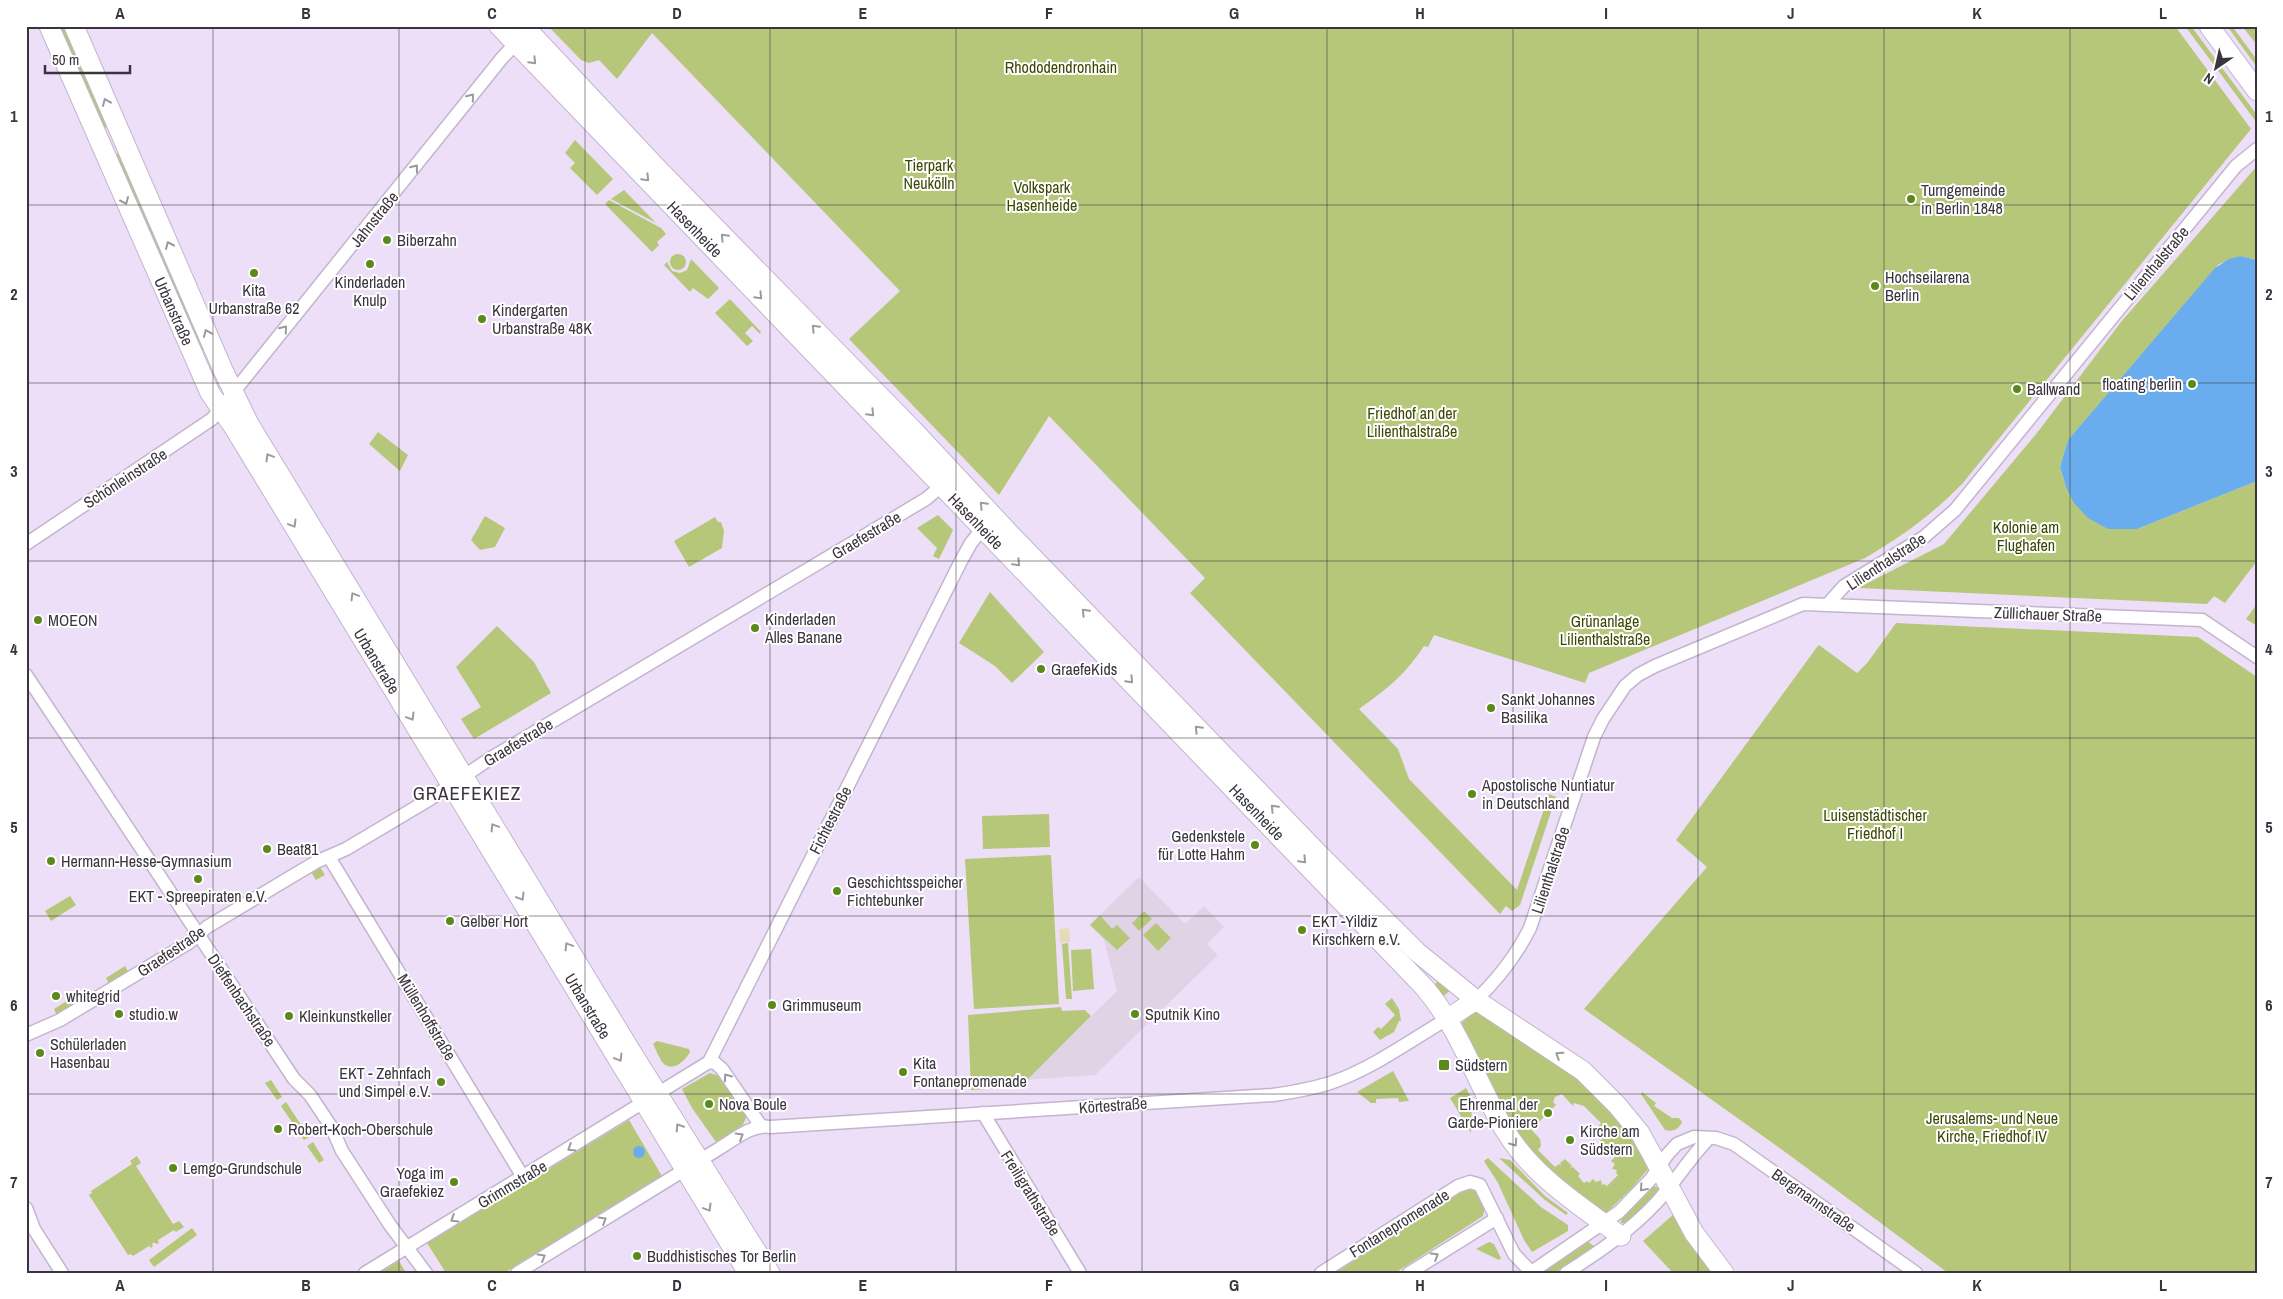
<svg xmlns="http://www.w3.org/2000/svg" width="2283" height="1299" font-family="'Archivo Narrow',sans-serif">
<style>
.commercial{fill:#e0d3e6}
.green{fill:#b6c779;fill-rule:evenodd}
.sand{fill:#e5dbb6}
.water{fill:#6aadef}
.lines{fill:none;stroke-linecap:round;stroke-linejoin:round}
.street-casing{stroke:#c3b5ce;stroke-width:15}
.secondary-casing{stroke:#c3b5ce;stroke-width:21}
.street{stroke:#fff;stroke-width:12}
.secondary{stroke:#fff;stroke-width:19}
.oneway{stroke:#9c9a9e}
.grid{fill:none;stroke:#3a343e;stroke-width:1;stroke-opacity:0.55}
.poi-dot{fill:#5c891b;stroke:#fff;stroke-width:2}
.labels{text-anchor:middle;stroke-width:4;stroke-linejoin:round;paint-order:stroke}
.park-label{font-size:16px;fill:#3d4700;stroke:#fff}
.poi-label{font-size:16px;fill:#3a343e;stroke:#fff;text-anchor:start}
.street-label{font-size:16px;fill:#3a343e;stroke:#fff}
.quarter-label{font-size:19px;letter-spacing:1px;fill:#3a343e;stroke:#fff}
.neatline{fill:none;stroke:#3a343e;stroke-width:2}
.grid-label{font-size:16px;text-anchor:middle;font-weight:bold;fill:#3a343e}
</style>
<rect width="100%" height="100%" fill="#eddff8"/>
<polygon class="commercial" points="1139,877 1185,924 1204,906 1224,927 1207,944 1218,955 1095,1075 1026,1080 1117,991 1104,940 1090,925"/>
<g class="green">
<polygon points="57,26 67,26 109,126 104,128"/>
<path d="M548 26H2175L2251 129 1962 484C1933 514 1901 537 1865 558L1589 673 1585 683 1434 635 1428 647 1424 646C1405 675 1387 689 1359 709L1398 749 1409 779 1517 890 1549 794 1556 797 1520 905 1512 911 1506 906 1500 914 1190 593 1205 578 1049 416 999 495 849 339 900 291 652 33 617 79 599 60 589 63 581 60Z"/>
<polygon points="2185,26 2191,26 2257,115 2257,123"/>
<polygon points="2227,26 2232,26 2257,60 2257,67"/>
<polygon points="2242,26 2257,26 2257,45"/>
<polygon points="575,140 613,179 597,195 570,168 575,163 565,153"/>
<polygon points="122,151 206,348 201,351 114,155"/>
<polygon points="2257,166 2257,260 2241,256 2219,264 2068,440 2060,467 2066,487 2137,529 2257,481 2257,561 2225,603 2214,596 2207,604 1858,588 1944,544 2037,433 2121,322"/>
<polygon points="624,190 656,223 611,199"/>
<polygon points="609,200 661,228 666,234 657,242 659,245 652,252 605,204"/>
<circle cx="678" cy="262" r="8"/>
<polygon points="691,259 719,288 708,299 693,288 690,292 664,265 667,262 672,271 680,273 687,270"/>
<polygon points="730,299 761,332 760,334 752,326 745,333 753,341 747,346 715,313"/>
<polygon points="378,432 408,455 400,471 369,444"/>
<polygon points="938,515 953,530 939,559 933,556 937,548 917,528"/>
<polygon points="485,516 505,528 495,547 480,550 471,540"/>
<polygon points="715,517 718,522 721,522 724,531 722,548 689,567 674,541"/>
<polygon points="990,592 1044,652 1012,683 995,666 959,643"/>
<polygon points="2257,604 2257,626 2246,619"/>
<polygon points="1896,623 2198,637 2257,677 2257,1273 1948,1273 1788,1154 1584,1009 1707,867 1676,840 1817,647 1819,645 1857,673 1868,662"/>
<polygon points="497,626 534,662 551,693 474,739 461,719 481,707 456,667"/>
<polygon points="1049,814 1050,847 983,849 982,816"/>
<polygon points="1051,855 1059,1004 974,1009 965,859"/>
<polygon points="320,867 325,875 316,880 311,872"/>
<polygon points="70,896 76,905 51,921 45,911"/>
<polygon points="1144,911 1152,919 1139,931 1132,923"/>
<polygon points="1100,915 1112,929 1117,925 1130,938 1117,950 1090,925"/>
<polygon points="1156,923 1171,938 1158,951 1143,935"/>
<polygon points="1068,943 1072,999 1066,999 1062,944"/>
<polygon points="1091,949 1094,989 1073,991 1071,950"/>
<polygon points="125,966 129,973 109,984 106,978"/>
<polygon points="1439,980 1451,990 1441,998 1432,987"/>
<polygon points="81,992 85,999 57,1016 54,1009"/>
<polygon points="1392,998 1399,1009 1401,1021 1399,1021 1394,1032 1380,1040 1373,1032 1378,1027 1381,1029 1395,1015 1385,1004"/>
<polygon points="1061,1007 1062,1011 1085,1010 1091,1016 1020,1087 971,1090 968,1015"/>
<path d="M1476 1011C1514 1036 1567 1065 1599 1096 1620 1117 1635 1142 1649 1168L1632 1188 1607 1212H1604C1584 1198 1563 1185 1546 1168 1506 1129 1485 1073 1460 1024ZM1562 1094 1573 1106 1574 1103 1584 1106 1601 1123 1598 1127 1600 1129 1597 1128 1592 1133 1599 1139H1602L1600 1141 1607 1148 1609 1147 1615 1153 1614 1155 1615 1157 1611 1161 1615 1164 1612 1169 1617 1170 1616 1173 1618 1175 1607 1186 1604 1184 1602 1185 1601 1180 1596 1182 1593 1179 1589 1183 1587 1181 1584 1183 1578 1176 1580 1174 1573 1167 1570 1168 1572 1166 1565 1159 1560 1163 1561 1166 1559 1164 1555 1167 1538 1150 1541 1146 1540 1139 1528 1126 1536 1118 1539 1122 1544 1117 1543 1115H1545L1550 1111 1549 1109 1551 1110 1556 1105 1553 1102 1555 1097Z"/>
<path d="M657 1041 689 1049 690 1052C686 1060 673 1073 663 1063 659 1058 656 1050 653 1044Z"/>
<polygon points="1393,1071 1409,1101 1399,1102 1398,1098 1376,1099 1376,1103 1371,1103 1357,1092"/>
<polygon points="710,1073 720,1076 747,1115 743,1125 716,1142 692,1108 682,1089"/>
<polygon points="271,1080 282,1097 277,1100 265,1083"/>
<polygon points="1466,1088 1472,1099 1471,1133 1450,1098"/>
<path d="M1642 1092 1656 1103 1654 1106 1672 1118H1679L1682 1122C1678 1130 1673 1132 1665 1130L1641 1094Z"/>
<polygon points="286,1102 309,1137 304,1140 281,1106"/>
<polygon points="629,1120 662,1176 504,1273 446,1273 427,1243"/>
<polygon points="313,1142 324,1160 319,1163 307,1146"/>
<polygon points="137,1156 141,1163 136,1166 173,1224 179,1221 184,1227 176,1232 174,1230 158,1240 159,1243 156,1244 154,1242 152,1244 153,1246 151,1248 149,1246 133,1256 131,1254 128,1255 89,1195 92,1193 91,1191 132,1164 130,1161"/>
<polygon points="1488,1158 1541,1207 1568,1225 1568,1231 1532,1252 1524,1240 1498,1183 1484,1161"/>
<polygon points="1499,1158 1510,1160 1545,1196 1568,1213 1566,1215 1545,1200"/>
<polygon points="1652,1186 1658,1187 1657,1192 1627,1223 1621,1223 1622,1216"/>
<polygon points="1470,1189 1478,1193 1485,1205 1483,1216 1395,1273 1335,1273 1463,1191"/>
<polygon points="1674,1214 1716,1273 1673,1273 1643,1241"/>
<polygon points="192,1228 197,1235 154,1267 149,1260"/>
<polygon points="1587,1241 1595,1247 1555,1273 1541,1273"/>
<polygon points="1489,1242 1494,1244 1501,1258 1499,1260 1476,1249"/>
<polygon points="399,1261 406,1273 379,1273"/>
</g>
<polygon class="sand" points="1069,928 1070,942 1060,943 1059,929"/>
<g class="water">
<polygon points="2241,256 2257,260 2257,481 2137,529 2108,529 2088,518 2074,503 2066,487 2060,467 2068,440 2215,268 2229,259"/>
<circle cx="639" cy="1152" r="6"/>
</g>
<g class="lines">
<g class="street-casing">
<g id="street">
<polyline points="26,544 212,419 502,58 521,38"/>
<polyline points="1828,604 1844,586 1924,537 1955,510 2236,166 2257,149"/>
<path d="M26 675C116 809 204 944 294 1079L310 1095 332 1128 342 1151 390 1225 426 1273"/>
<polyline points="329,857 523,1177"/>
<path d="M1476 1000C1499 978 1516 956 1530 928L1594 737 1603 719 1625 686 1638 675 1655 666 1803 604 2202 620 2257 657"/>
<polyline points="26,1035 60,1020 190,942 207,927 316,862 346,849 430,799 491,758 926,499 947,481"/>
<polyline points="709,1062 715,1063 722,1069 761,1126"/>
<polyline points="983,1113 1080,1273"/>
<polyline points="26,1208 34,1229 62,1273"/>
<polyline points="365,1273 709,1062 961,561 971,543 983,528"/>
<path d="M517 1273 720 1148C735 1139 752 1124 770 1127L1273 1095C1293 1092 1313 1089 1333 1082 1373 1068 1411 1040 1447 1019"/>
<polyline points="1321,1273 1458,1186 1470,1182 1480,1185 1514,1254 1532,1273"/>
<polyline points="1409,1273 1497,1218"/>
<polyline points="1530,1273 1619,1212 1651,1179 1667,1155 1677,1144 1694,1137 1716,1138 1734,1144 1916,1273"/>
<path d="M1566 1273C1599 1252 1630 1231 1657 1202 1675 1182 1689 1159 1708 1139"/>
</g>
</g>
<g class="secondary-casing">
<g id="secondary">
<polyline points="49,26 210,393 233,426 748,1273"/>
<polyline points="74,26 223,370 249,424 629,1048 770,1273"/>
<path d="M499 26 1424 987C1461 1030 1477 1085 1506 1132 1534 1177 1579 1205 1621 1236"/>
<polyline points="524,26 657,168 914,431 1012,536 1316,851 1417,952 1476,1000 1583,1071 1617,1105 1640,1133 1650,1151 1694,1233 1724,1273"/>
<polyline points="2209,26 2257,91"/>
<polyline points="1447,1019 1476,1000"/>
</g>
</g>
<use href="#street" class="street"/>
<use href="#secondary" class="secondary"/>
</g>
<defs><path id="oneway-chevron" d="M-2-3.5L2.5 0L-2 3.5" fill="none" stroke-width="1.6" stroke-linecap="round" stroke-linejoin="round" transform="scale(1.25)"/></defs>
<g class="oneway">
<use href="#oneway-chevron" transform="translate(533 61) rotate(46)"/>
<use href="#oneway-chevron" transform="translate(471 97) rotate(-51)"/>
<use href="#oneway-chevron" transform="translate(106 102) rotate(-113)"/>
<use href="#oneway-chevron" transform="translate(415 168) rotate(-52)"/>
<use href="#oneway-chevron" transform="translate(646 178) rotate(46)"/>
<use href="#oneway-chevron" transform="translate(125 201) rotate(66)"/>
<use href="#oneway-chevron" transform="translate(724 237) rotate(-134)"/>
<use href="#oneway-chevron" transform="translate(169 245) rotate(-114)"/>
<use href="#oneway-chevron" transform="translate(759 296) rotate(46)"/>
<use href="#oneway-chevron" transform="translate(815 328) rotate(-134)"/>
<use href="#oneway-chevron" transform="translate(284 329) rotate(-51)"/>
<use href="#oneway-chevron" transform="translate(207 333) rotate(-113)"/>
<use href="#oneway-chevron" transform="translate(871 413) rotate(46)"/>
<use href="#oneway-chevron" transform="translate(269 457) rotate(-121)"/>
<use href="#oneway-chevron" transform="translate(983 505) rotate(-133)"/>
<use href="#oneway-chevron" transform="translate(293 524) rotate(59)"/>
<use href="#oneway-chevron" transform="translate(1017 563) rotate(46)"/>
<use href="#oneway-chevron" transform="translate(354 596) rotate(-121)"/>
<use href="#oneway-chevron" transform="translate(1085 612) rotate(-134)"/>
<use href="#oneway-chevron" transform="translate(1130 680) rotate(46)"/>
<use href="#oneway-chevron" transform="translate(411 717) rotate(59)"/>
<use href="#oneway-chevron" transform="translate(1198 729) rotate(-134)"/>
<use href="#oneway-chevron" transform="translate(1274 808) rotate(-134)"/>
<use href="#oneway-chevron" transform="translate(494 827) rotate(-121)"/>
<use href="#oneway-chevron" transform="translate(1303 860) rotate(46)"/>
<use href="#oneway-chevron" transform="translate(521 897) rotate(59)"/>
<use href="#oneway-chevron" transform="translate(568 946) rotate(-121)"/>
<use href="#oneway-chevron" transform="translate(1559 1055) rotate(-147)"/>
<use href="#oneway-chevron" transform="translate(619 1058) rotate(59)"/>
<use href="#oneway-chevron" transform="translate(727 1077) rotate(-125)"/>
<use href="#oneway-chevron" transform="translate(679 1127) rotate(-123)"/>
<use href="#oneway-chevron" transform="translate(740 1136) rotate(-31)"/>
<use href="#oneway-chevron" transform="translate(1514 1143) rotate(55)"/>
<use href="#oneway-chevron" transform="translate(571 1148) rotate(148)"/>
<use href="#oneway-chevron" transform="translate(1643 1188) rotate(132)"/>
<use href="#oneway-chevron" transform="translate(708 1208) rotate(59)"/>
<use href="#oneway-chevron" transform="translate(454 1219) rotate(148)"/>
<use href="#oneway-chevron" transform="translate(603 1220) rotate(-31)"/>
<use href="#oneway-chevron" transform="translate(1435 1256) rotate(-32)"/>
<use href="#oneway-chevron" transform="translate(542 1257) rotate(-31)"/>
</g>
<path class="grid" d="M213 26V1273M399 26V1273M585 26V1273M770 26V1273M956 26V1273M1142 26V1273M1327 26V1273M1513 26V1273M1698 26V1273M1884 26V1273M2070 26V1273M26 205H2257M26 383H2257M26 561H2257M26 738H2257M26 916H2257M26 1094H2257"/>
<g class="poi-dot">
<circle cx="1911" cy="199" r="5"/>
<circle cx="387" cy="240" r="5"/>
<circle cx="370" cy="264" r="5"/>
<circle cx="254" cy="273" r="5"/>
<circle cx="1875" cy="286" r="5"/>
<circle cx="482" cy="319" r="5"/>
<circle cx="2192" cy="384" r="5"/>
<circle cx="2017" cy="389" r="5"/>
<circle cx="38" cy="620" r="5"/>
<circle cx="755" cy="628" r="5"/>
<circle cx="1041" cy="669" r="5"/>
<circle cx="1491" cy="708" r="5"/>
<circle cx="1472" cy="794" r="5"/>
<circle cx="1255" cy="845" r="5"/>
<circle cx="267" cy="849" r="5"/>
<circle cx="51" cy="861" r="5"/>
<circle cx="198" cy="879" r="5"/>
<circle cx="837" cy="891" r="5"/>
<circle cx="450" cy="921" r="5"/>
<circle cx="1302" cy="930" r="5"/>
<circle cx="56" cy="996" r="5"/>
<circle cx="772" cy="1005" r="5"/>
<circle cx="119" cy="1014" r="5"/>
<circle cx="1135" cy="1014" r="5"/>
<circle cx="289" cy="1016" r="5"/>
<circle cx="40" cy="1053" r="5"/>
<rect x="1438" y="1059" width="12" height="12" rx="2.5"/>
<circle cx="903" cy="1072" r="5"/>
<circle cx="441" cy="1082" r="5"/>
<circle cx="709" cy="1104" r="5"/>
<circle cx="1548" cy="1113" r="5"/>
<circle cx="278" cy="1129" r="5"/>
<circle cx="1570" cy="1140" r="5"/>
<circle cx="173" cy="1168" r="5"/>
<circle cx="454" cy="1182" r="5"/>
<circle cx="637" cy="1256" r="5"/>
</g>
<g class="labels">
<g class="park-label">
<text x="1061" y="73">Rhododendronhain</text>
<text x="929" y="171">Tierpark<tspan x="929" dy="18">Neukölln</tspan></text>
<text x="1042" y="193">Volkspark<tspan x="1042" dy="18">Hasenheide</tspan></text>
<text x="1412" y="419">Friedhof an der<tspan x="1412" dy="18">Lilienthalstraße</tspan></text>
<text x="2026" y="533">Kolonie am<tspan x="2026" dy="18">Flughafen</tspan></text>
<text x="1605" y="627">Grünanlage<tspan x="1605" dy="18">Lilienthalstraße</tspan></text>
<text x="1875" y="821">Luisenstädtischer<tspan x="1875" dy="18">Friedhof I</tspan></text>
<text x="1992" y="1124">Jerusalems- und Neue<tspan x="1992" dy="18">Kirche, Friedhof IV</tspan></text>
</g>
<g class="poi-label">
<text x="1921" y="196">Turngemeinde<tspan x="1921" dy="18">in Berlin 1848</tspan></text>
<text x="397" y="246">Biberzahn</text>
<text x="1885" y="283">Hochseilarena<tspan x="1885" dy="18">Berlin</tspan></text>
<text x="370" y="288" text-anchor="middle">Kinderladen<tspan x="370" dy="18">Knulp</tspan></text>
<text x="254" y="296" text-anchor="middle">Kita<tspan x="254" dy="18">Urbanstraße 62</tspan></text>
<text x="492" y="316">Kindergarten<tspan x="492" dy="18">Urbanstraße 48K</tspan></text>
<text x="2182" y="390" text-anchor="end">floating berlin</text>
<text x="2027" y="395">Ballwand</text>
<text x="765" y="625">Kinderladen<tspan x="765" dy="18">Alles Banane</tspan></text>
<text x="48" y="626">MOEON</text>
<text x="1051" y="675">GraefeKids</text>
<text x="1501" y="705">Sankt Johannes<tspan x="1501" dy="18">Basilika</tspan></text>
<text x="1482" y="791">Apostolische Nuntiatur<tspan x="1482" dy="18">in Deutschland</tspan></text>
<text x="1245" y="842" text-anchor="end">Gedenkstele<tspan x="1245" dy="18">für Lotte Hahm</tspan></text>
<text x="277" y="855">Beat81</text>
<text x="61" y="867">Hermann-Hesse-Gymnasium</text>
<text x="847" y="888">Geschichtsspeicher<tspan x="847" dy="18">Fichtebunker</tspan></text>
<text x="198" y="902" text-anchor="middle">EKT - Spreepiraten e.V.</text>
<text x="460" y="927">Gelber Hort</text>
<text x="1312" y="927">EKT -Yildiz<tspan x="1312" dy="18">Kirschkern e.V.</tspan></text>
<text x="66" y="1002">whitegrid</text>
<text x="782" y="1011">Grimmuseum</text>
<text x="129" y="1020">studio.w</text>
<text x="1145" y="1020">Sputnik Kino</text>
<text x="299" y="1022">Kleinkunstkeller</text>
<text x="50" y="1050">Schülerladen<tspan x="50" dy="18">Hasenbau</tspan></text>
<text x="913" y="1069">Kita<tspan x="913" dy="18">Fontanepromenade</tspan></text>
<text x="1455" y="1071">Südstern</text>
<text x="431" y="1079" text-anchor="end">EKT - Zehnfach<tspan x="431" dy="18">und Simpel e.V.</tspan></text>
<text x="719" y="1110">Nova Boule</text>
<text x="1538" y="1110" text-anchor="end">Ehrenmal der<tspan x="1538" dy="18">Garde-Pioniere</tspan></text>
<text x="288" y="1135">Robert-Koch-Oberschule</text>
<text x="1580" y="1137">Kirche am<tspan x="1580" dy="18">Südstern</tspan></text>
<text x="183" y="1174">Lemgo-Grundschule</text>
<text x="444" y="1179" text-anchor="end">Yoga im<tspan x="444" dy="18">Graefekiez</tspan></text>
<text x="647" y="1262">Buddhistisches Tor Berlin</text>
</g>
<g class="street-label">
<text transform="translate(374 219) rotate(-51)" y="6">Jahnstraße</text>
<text transform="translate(695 229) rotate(46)" y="6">Hasenheide</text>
<text transform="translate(2156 263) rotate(-50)" y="6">Lilienthalstraße</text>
<text transform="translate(174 311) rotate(66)" y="6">Urbanstraße</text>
<text transform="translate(125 478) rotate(-33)" y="6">Schönleinstraße</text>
<text transform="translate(976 521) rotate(46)" y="6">Hasenheide</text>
<text transform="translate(866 535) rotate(-31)" y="6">Graefestraße</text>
<text transform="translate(1886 561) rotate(-33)" y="6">Lilienthalstraße</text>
<text transform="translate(2048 614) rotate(2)" y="6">Züllichauer Straße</text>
<text transform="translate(377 661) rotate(59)" y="6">Urbanstraße</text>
<text transform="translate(518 742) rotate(-31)" y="6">Graefestraße</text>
<text transform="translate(1257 812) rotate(46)" y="6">Hasenheide</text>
<text transform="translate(830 820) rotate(-63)" y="6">Fichtestraße</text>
<text transform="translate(1550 870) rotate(-72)" y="6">Lilienthalstraße</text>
<text transform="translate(171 951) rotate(-34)" y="6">Graefestraße</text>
<text transform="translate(242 1000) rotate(56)" y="6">Dieffenbachstraße</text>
<text transform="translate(588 1006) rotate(59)" y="6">Urbanstraße</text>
<text transform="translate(427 1017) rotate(59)" y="6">Müllenhoffstraße</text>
<text transform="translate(1113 1105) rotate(-4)" y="6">Körtestraße</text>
<text transform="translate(512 1184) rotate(-31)" y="6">Grimmstraße</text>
<text transform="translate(1031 1193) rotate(58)" y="6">Freiligrathstraße</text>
<text transform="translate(1814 1200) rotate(35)" y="6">Bergmannstraße</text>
<text transform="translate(1399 1223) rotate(-32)" y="6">Fontanepromenade</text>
</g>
<g class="quarter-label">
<text x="467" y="800">GRAEFEKIEZ</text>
</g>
</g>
<rect width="2283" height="1299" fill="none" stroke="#ffffff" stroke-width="55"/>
<g transform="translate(2216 68) rotate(214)" stroke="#ffffff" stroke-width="4" paint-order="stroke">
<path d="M0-4L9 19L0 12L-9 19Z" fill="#3a343e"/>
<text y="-8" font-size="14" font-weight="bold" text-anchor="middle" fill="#3a343e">N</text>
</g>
<path d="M45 65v8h85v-8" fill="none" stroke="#3a343e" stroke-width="2.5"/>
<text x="52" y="65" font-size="15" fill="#3a343e" stroke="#ffffff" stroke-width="4" paint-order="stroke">50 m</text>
<rect x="28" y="28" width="2228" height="1244" class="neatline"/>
<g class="grid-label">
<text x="120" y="19">A</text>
<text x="306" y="19">B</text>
<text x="492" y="19">C</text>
<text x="677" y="19">D</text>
<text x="863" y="19">E</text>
<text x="1049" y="19">F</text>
<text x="1234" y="19">G</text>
<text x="1420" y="19">H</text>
<text x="1606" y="19">I</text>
<text x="1791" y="19">J</text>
<text x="1977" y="19">K</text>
<text x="2163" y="19">L</text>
<text x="14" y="122">1</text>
<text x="2269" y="122">1</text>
<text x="14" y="300">2</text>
<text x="2269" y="300">2</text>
<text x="14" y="477">3</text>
<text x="2269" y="477">3</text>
<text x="14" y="655">4</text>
<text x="2269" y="655">4</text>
<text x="14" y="833">5</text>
<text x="2269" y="833">5</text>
<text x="14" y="1011">6</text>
<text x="2269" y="1011">6</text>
<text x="14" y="1188">7</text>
<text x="2269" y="1188">7</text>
<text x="120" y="1291">A</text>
<text x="306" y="1291">B</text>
<text x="492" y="1291">C</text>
<text x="677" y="1291">D</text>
<text x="863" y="1291">E</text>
<text x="1049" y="1291">F</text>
<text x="1234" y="1291">G</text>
<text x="1420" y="1291">H</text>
<text x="1606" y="1291">I</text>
<text x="1791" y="1291">J</text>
<text x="1977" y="1291">K</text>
<text x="2163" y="1291">L</text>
</g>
</svg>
